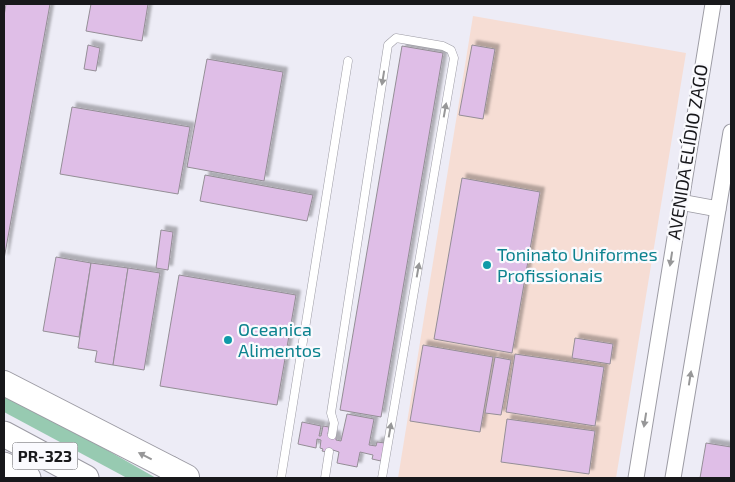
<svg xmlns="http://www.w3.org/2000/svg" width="735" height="482" font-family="'Exo 2',sans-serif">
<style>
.commercial{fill:#f6ddd4}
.green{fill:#97cab1}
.building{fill:#dfbee7;stroke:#948e96;filter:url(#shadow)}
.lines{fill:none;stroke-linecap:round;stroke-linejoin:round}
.service-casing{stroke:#9c9ba4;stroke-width:9}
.minor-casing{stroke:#9c9ba4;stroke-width:17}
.primary-casing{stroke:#9c9ba4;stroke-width:26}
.trunk-casing{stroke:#9c9ba4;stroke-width:27}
.service{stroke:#fff;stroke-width:8}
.minor{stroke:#fff;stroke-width:15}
.primary{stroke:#fff;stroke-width:24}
.trunk{stroke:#fff;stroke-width:25}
.oneway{fill:#979798}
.culture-dot{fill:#0f9aa8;stroke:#fafafe;stroke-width:2}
.labels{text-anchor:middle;stroke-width:4.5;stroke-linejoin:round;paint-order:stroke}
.shield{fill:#fafafe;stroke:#5c5c5f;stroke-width:1}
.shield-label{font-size:16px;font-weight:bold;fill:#18181b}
.street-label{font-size:18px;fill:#18181b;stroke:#fafafe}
.culture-label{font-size:18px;fill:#0d838f;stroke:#fafafe;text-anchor:start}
</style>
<defs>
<filter id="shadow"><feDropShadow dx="4.5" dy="-4.5" stdDeviation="1" flood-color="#0004"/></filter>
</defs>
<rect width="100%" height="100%" fill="#edecf6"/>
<polygon class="commercial" points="473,16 686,53 616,478 398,478"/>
<polygon class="green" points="4,395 93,442 156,478 127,478 4,412"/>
<g class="building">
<polygon points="6,4 50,4 4,259 4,16"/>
<polygon points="91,4 148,4 142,41 86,31"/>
<polygon points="88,45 100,48 96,71 84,69"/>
<polygon points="472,45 495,49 483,119 459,115"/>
<polygon points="402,46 443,53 381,417 340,410"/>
<polygon points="207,59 283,72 264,181 187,167"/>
<polygon points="72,107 190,127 178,194 60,174"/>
<polygon points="205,175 313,195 307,221 200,201"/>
<polygon points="462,178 540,192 512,353 434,339"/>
<polygon points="161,230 173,232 168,270 156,268"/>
<polygon points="56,257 91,263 79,337 43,331"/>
<polygon points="91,263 128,268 113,365 95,362 97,351 78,348"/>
<polygon points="128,268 160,273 144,370 113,365"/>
<polygon points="179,275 296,295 277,405 160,386"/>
<polygon points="575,338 613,344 610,364 572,358"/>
<polygon points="423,345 493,357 480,432 410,421"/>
<polygon points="515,354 604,367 595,426 506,412"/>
<polygon points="495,357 511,360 501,415 485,413"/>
<polygon points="347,414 374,419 369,445 376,446 377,442 385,443 381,461 372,459 373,455 360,452 357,467 337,463 339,452 333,450 332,453 322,451 323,449 320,448 321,440 317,439 316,448 298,444 302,422 321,426 319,436 321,436 323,426 329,427 328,434 336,436 336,440 341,441"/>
<polygon points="507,419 595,431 589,474 501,462"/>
<polygon points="706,443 731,447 731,478 700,478"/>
</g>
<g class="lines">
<g class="service-casing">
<g id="service">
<polyline points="332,435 334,423 331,413 388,45 396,38 443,46 451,50 454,58 382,478"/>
<polyline points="281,478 348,61"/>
<polyline points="325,478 329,452"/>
</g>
</g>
<g class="minor-casing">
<g id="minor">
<polyline points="680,202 718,209"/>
<polyline points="636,478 713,4"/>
<polyline points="673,478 731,132"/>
</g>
</g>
<g class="primary-casing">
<polyline id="primary" points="4,383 187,477"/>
</g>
<g class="trunk-casing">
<g id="trunk">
<polyline points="4,434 86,478"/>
<polyline points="4,465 28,478"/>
<polyline points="170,469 179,478"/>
</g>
</g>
<use href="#service" class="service"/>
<use href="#minor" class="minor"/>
<use href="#primary" class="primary"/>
<use href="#trunk" class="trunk"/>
</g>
<defs><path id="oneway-solid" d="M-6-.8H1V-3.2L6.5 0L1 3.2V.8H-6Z" transform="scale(1.25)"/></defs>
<g class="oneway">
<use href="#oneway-solid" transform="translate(383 78) rotate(99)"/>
<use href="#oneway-solid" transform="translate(445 110) rotate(-80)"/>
<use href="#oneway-solid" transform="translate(671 259) rotate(99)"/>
<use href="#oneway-solid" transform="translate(418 270) rotate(-80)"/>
<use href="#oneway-solid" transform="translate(690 378) rotate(-81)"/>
<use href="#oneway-solid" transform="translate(645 420) rotate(99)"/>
<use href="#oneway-solid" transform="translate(390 430) rotate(-80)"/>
<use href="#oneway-solid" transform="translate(145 456) rotate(-153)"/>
</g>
<g class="culture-dot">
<circle cx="487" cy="265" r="5"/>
<circle cx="228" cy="340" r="5"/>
</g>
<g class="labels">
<rect class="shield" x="12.5" y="442.5" width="65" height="27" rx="4"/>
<g class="shield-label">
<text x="45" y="462">PR-323</text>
</g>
<g class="street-label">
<text transform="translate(688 152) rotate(-81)" y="6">AVENIDA ELÍDIO ZAGO</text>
</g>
<g class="culture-label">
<text x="497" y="261">Toninato Uniformes<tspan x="497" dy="21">Profissionais</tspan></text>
<text x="238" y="336">Oceanica<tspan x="238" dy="21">Alimentos</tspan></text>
</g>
</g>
<rect width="735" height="482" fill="none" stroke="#18181b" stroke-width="10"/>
</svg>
